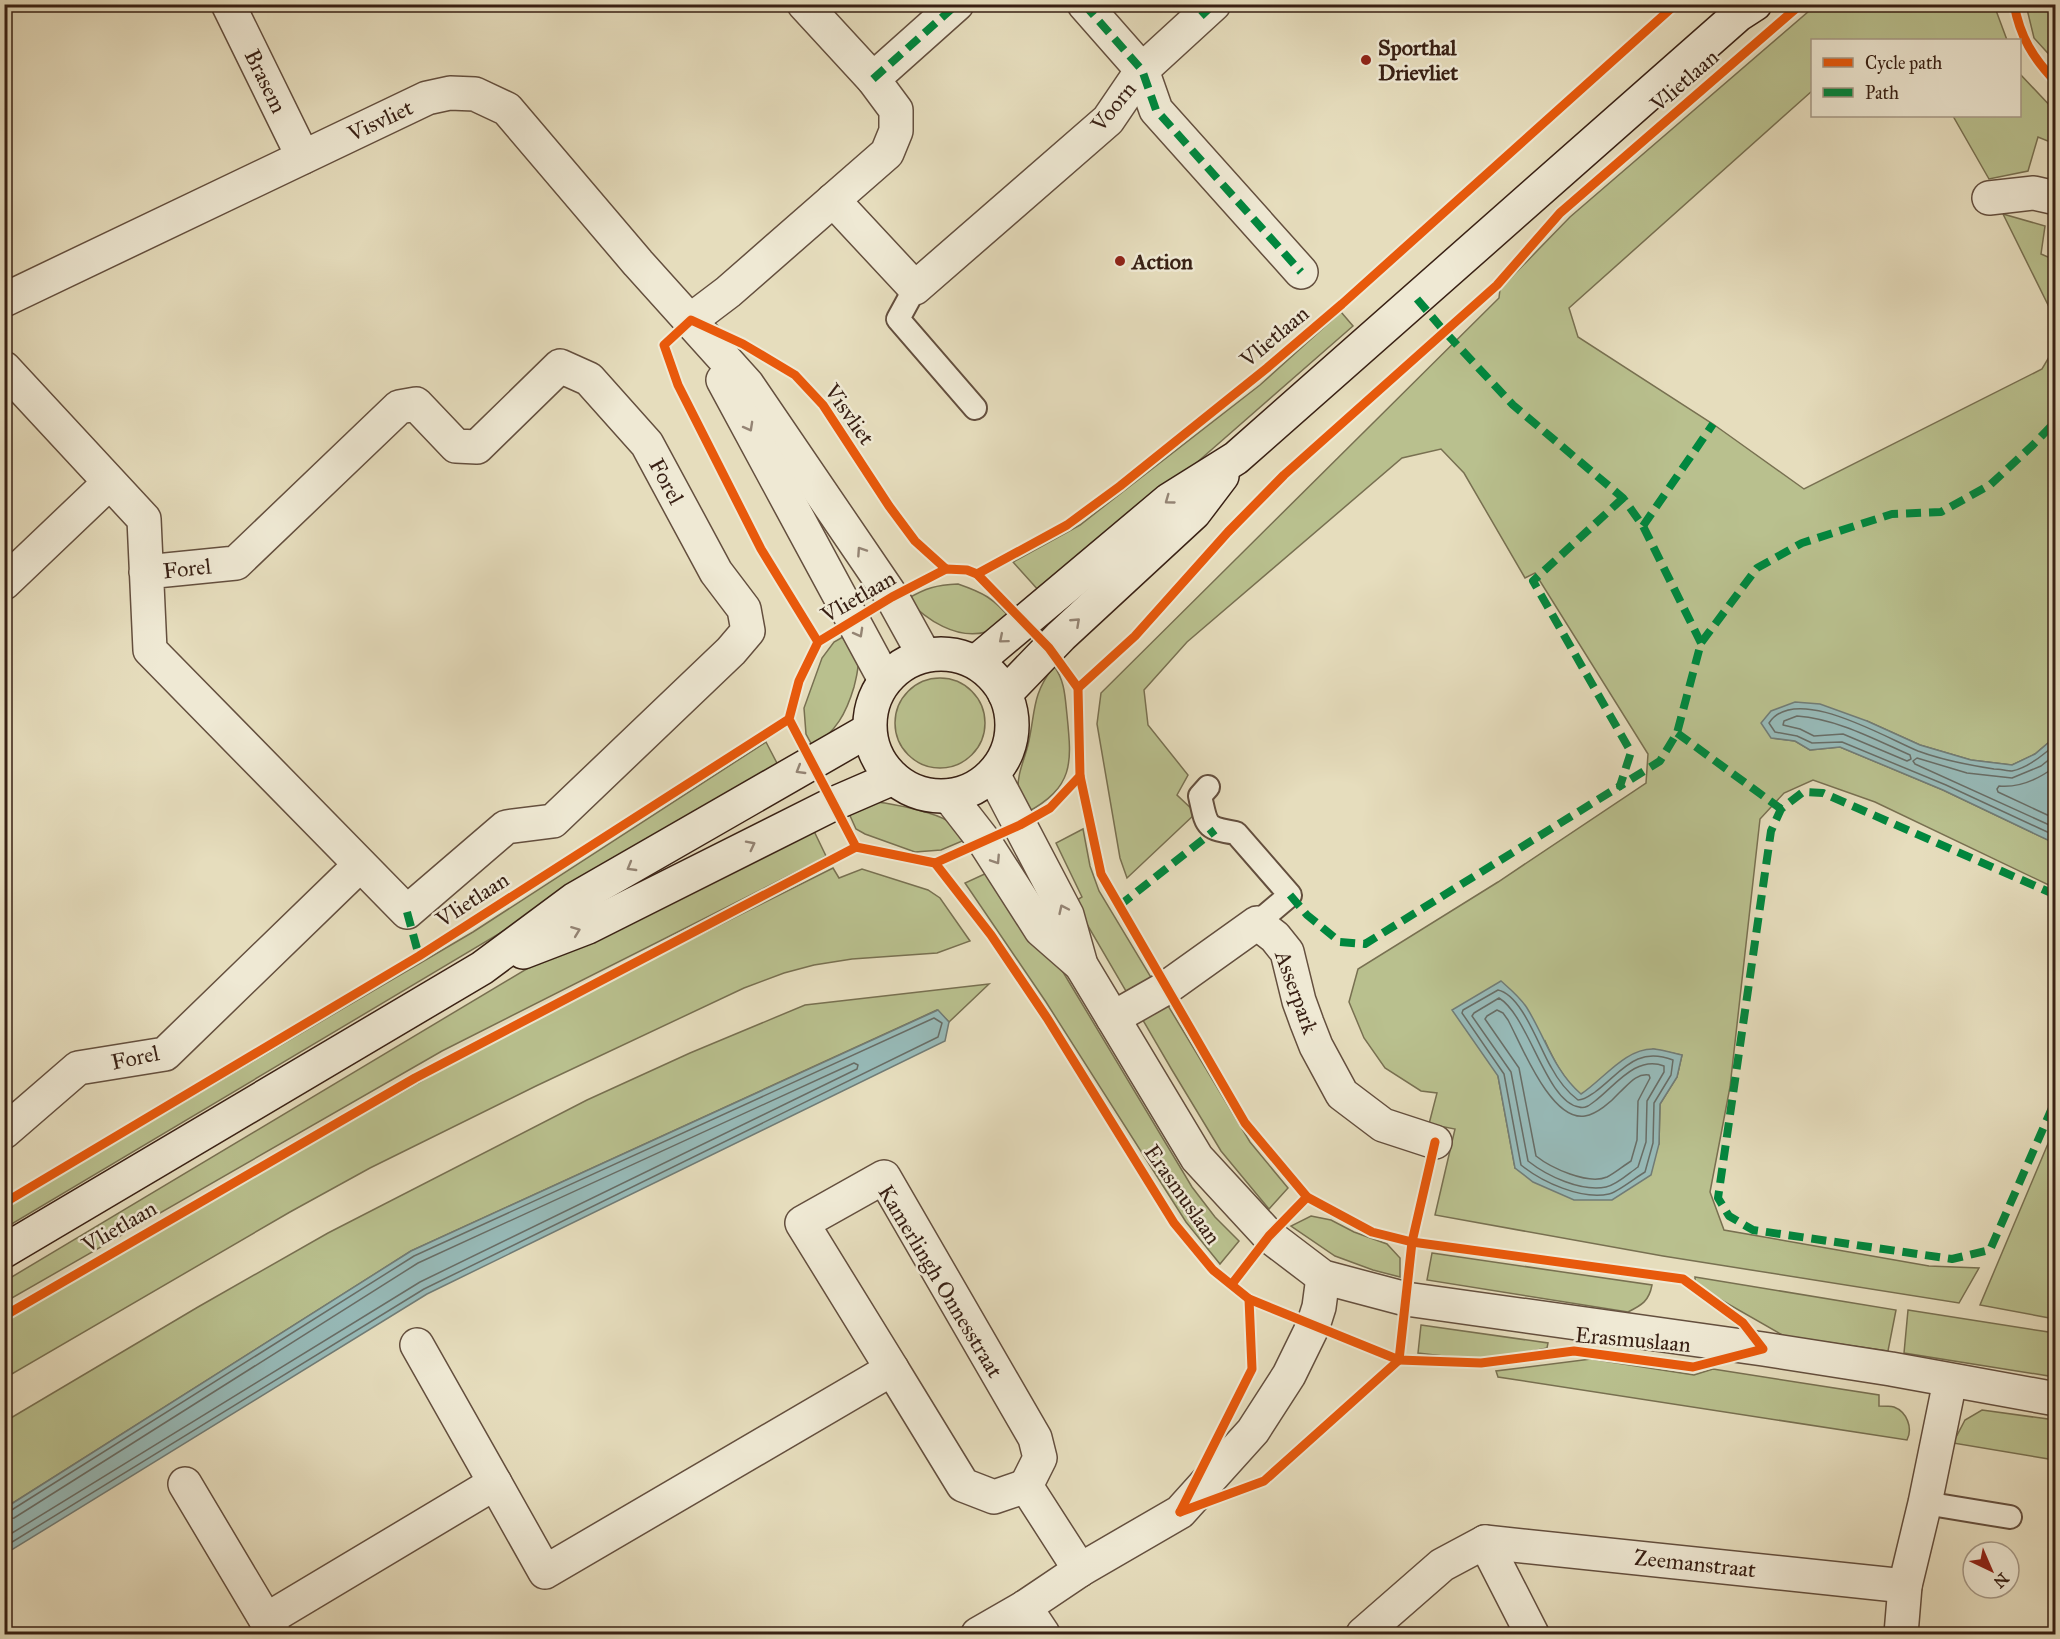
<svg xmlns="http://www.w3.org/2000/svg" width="2060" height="1639" font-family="'IM FELL Great Primer',serif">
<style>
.green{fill:#b9c08e;stroke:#787051;stroke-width:1.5;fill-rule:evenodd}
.water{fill:#97bab8;stroke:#717c76;stroke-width:1.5}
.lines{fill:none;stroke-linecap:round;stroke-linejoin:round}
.shore{stroke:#686d66;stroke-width:1.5}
.lane-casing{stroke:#644f3e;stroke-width:26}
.street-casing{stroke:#644f3e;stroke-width:36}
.secondary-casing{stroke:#382014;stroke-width:36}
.lane{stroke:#efe9d4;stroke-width:22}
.street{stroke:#efe9d4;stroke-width:33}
.secondary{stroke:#efe9d4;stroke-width:33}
.quiet{stroke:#00873e;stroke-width:8;stroke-dasharray:15 8;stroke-linecap:butt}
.cycleway-casing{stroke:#efe9d4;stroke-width:13}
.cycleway{stroke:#e8590c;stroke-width:9}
.oneway{stroke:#948474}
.poi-dot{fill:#8f2418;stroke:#efe9d4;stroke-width:2}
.labels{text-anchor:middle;stroke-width:5;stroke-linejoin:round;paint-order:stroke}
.poi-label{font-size:22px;font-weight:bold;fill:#382014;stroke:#efe9d4;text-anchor:start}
.street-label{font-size:22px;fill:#382014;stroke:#efe9d4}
</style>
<rect width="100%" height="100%" fill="#e6ddbd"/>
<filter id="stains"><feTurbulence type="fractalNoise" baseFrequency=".00333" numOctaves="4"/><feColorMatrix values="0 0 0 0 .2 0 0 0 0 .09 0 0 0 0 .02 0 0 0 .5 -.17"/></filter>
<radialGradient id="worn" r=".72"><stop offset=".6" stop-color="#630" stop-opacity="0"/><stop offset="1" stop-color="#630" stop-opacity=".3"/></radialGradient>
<g class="green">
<path d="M1816 5H1994L2007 40H1812V91L1569 308 1578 337 1713 424 1804 489 2042 369 2055 347V737L2035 754 2012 765 1971 760 1920 745 1867 721 1772 738 1795 741 1810 750 1840 747 1943 790 2052 842 2055 840V888L1875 802 1813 780 1784 793 1760 819 1730 1087 1710 1192 1724 1230 1929 1266 1979 1268 1959 1303 1663 1256 1435 1215 1455 1129 1429 1124 1437 1093 1421 1091 1385 1068 1364 1038 1349 1002 1358 969 1498 882 1646 783 1648 754 1535 573 1525 578 1464 473 1441 449 1402 458 1187 642 1144 690 1148 725 1188 775 1177 795 1196 813 1127 878 1120 858 1097 724 1101 693 1499 298 1500 289 1570 217ZM1545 1041C1554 1061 1564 1080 1581 1095L1601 1080 1653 1049 1682 1055 1677 1077 1660 1104 1659 1144 1515 1168 1498 1076Z"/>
<polygon points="2026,5 2055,5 2055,61 2034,38"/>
<polygon points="2020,74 2055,111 2055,144 2038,137 2028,171 1989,179 1953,116 2020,116"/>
<polygon points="2003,214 2045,226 2041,254 2055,260 2055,319"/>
<polygon points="1341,312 1353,326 1178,479 1040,592 1013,562 1080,525 1260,385"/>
<path d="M958 584C984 593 993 598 1011 619 1003 624 995 630 986 632 957 640 926 620 907 599 926 588 936 585 958 584Z"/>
<path d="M848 634C852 642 857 651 858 660 859 669 856 678 854 687 846 714 836 731 813 747L806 734 804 708 822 658 834 642Z"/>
<path d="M1054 666C1065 681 1065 697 1067 715 1072 764 1074 787 1026 813 1023 806 1018 799 1018 791 1017 774 1024 761 1028 745 1036 711 1031 696 1054 666Z"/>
<circle cx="940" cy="723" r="45"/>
<polygon points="766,742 779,767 5,1228 4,1208 473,932"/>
<path d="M876 802C895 804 934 812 950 822 956 826 962 834 967 839L941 850 915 852 865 834 856 829 847 809Z"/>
<polygon points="812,827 826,856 818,861 442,1051 5,1302 5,1281 585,934"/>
<polygon points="1083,829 1090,866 1099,891 1250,1142 1288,1188 1269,1209 1221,1151 1172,1070 1074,902 1082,897 1056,843"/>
<polygon points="833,868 839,878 862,869 928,890 940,898 970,941 937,953 852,959 814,965 784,973 744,988 536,1086 370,1168 290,1212 5,1378 5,1319 432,1075 620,975"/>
<polygon points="989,872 1063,972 1192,1187 1215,1217 1239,1241 1220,1264 1186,1222 1046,1002 965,883"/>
<polygon points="989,984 949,1022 937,1010 411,1251 5,1508 4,1422 198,1307 328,1233 587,1100 690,1053 805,1005"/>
<polygon points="2055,1127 2055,1319 1980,1305"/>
<polygon points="1311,1216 1331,1220 1354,1232 1387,1244 1400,1258 1400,1277 1373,1270 1335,1256 1291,1226"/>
<path d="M1432 1253 1652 1285C1649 1301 1642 1305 1628 1312L1427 1280Z"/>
<polygon points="1695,1277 1896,1310 1888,1351 1784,1336 1695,1285"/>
<polygon points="1908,1310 2055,1333 2055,1377 1904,1353"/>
<polygon points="1421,1325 1548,1343 1547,1348 1493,1359 1477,1360 1418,1353"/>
<path d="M1591 1359 1694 1375 1713 1369 1879 1395V1406C1883 1406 1890 1406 1894 1407 1907 1412 1913 1428 1907 1440L1498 1377 1496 1371Z"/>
<polygon points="1982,1410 2055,1420 2055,1460 1953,1443 1965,1420"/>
</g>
<g class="water">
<polygon points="1795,702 1820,704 1867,721 1920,745 1971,760 2012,765 2035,754 2055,737 2055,840 2052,842 1943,790 1840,747 1810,750 1795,741 1771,738 1761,723 1771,711"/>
<path d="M1501 981C1510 989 1520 997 1527 1008 1545 1037 1554 1071 1581 1094 1603 1080 1625 1048 1654 1049 1663 1050 1673 1053 1682 1055L1677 1077 1660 1104 1659 1144 1651 1175 1612 1200H1574L1533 1182 1515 1168 1498 1076 1452 1010Z"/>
<polygon points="938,1010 949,1022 945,1041 427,1294 5,1554 5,1508 411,1251"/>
</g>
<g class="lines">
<g class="shore">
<path d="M1797 716C1837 719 1874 739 1910 755L1911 759 1907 761 1843 734 1814 736 1800 729 1783 725 1784 721Z"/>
<path d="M2056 744C2044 754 2028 768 2012 771 2007 771 2000 769 1994 769 1968 765 1942 760 1918 751 1886 738 1795 683 1769 723L1775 732 1797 736 1812 743 1842 742 1946 785 2056 836"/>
<polyline points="2056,754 2041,766 2012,778 1967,773 1917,758 1913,761 1915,764 2056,828"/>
<path d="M2056 766C2039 779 2020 788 1999 786L1997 789 1998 792 2056 819"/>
<path d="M1498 990C1522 995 1539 1047 1551 1067 1558 1080 1566 1091 1578 1100 1585 1100 1589 1096 1595 1092 1622 1072 1635 1046 1673 1060L1671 1075 1654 1103 1653 1143 1645 1172C1636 1177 1618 1192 1609 1194 1581 1200 1542 1182 1521 1165L1504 1074 1462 1013 1463 1010Z"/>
<path d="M1499 998C1529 1016 1546 1102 1579 1107 1585 1109 1590 1105 1595 1101 1615 1086 1636 1055 1664 1066V1072L1647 1101 1646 1142 1638 1167C1629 1173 1617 1185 1606 1187 1581 1192 1547 1176 1528 1161L1511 1072 1472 1016 1474 1013Z"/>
<path d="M1497 1010 1503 1013 1508 1020C1521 1044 1551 1122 1585 1116 1597 1114 1611 1102 1619 1093 1628 1085 1636 1073 1649 1075L1650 1078 1638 1101 1637 1140 1631 1161C1623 1166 1615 1173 1607 1177 1588 1185 1551 1168 1536 1156L1519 1068 1485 1019 1487 1016Z"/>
<polyline points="4,1512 10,1511 414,1256 934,1018 942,1023 938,1037 424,1289 4,1547"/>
<polyline points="4,1520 14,1518 418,1263 854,1063 858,1065 857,1069 420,1282 4,1538"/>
</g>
<g class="lane-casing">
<g id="lane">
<polyline points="915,288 898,319 975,408"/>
<path d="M1208 787 1200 796C1207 826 1204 828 1236 833L1290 895 1257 923"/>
<polyline points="1925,1503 2010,1517"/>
</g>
</g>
<g class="street-casing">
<g id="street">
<polyline points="228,4 303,157"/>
<polyline points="1084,4 1142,70 1156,110 1301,272"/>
<polyline points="873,79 957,4"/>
<polyline points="1989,198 2034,193 2056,198"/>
<polyline points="833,200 915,288 1108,120 1142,70 1214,4"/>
<polyline points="4,300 427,98 450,93 475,94 507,109 638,263 747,384 892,597 924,655"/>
<polyline points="691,320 728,292 887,153 896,131 896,110 873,79 804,4"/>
<polyline points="4,368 144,519 150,650 407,912 506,827 553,821 731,651 748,631 744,609 716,572 647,444 589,379 560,366 477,447 456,446 416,404 399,407 236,563 146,572"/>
<polyline points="723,380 885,680"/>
<polyline points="4,583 109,483"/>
<polyline points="993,774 1067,915 1081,965 1197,1158 1269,1236 1323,1277 1406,1299 1763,1349 1891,1369 2056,1399"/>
<polyline points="949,796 984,841 1041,930 1081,965"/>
<polyline points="1113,1018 1166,988 1257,923 1275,937 1287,952 1299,1001 1307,1023 1316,1046 1342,1094 1383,1125 1435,1142"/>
<polyline points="4,1132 78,1068 165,1054 360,865"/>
<polyline points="417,1345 495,1483"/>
<polyline points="892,1369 963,1485 994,1497 1026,1486"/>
<polyline points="185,1484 266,1620"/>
<polyline points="1485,1542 1532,1634"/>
<polyline points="1025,1607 1043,1634"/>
<polyline points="274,1634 266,1620 495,1483 545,1572 892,1369 802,1223 884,1177 1035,1438 1040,1458 1026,1486 1080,1570"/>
<polyline points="978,1634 1025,1607 1080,1570 1180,1512 1253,1431 1289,1375 1313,1326 1319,1307 1323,1277"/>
<polyline points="1363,1634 1442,1565 1485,1542 1905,1586"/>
<polyline points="1901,1634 1905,1586 1925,1503 1950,1381"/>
</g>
</g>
<g class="secondary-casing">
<g id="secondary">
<circle cx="941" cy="725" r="71"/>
<polyline points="976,662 1169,500 1236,458 1738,15 1755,4"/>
<polyline points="1005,694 1061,636 1194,513 1222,476"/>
<polyline points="523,952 588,927 833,804 893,778"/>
<polyline points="4,1251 482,968 575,899 869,730"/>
</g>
</g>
<use href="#lane" class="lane"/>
<use href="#street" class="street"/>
<use href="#secondary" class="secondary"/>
<g class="quiet">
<polyline points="1084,4 1142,70 1156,110 1301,272"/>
<polyline points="1201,16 1214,4"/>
<polyline points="873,79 957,4"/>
<polyline points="1417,299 1445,332 1513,405 1623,498 1643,526 1701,643"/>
<polyline points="1623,498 1533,581 1631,752 1620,786 1660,761 1677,733 1701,643 1757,568 1802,543 1892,514 1941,512 1990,485 2033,445 2056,421"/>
<polyline points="1643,526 1713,424"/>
<polyline points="1677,733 1781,809"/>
<polyline points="1290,895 1307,915 1340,942 1365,944 1620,786"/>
<polyline points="2056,895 1823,793 1803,792 1781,809 1771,831 1718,1198 1729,1216 1753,1230 1952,1259 1990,1250 2056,1099"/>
<polyline points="1119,906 1215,830"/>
<polyline points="407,912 419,956"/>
</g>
<g class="cycleway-casing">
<g id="cycleway">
<path d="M2014 4C2020 37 2033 58 2056 82"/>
<polyline points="977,574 1067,525 1120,486 1267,368 1342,304 1676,4"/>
<polyline points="818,642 761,549 678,385 664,345 691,320 743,344 795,375 823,405 889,506 915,541 946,569"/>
<polyline points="1078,688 1135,636 1228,532 1284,475 1497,285 1560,213 1801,4"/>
<polyline points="935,863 991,935 1047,1018 1174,1223 1213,1270 1249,1299 1399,1360 1481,1363 1574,1351 1693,1367 1763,1349 1743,1323 1683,1279 1412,1242 1372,1232 1307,1197 1245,1123 1101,874 1080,776"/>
<polyline points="4,1203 419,956 789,719 799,681 818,642 892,597 946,569 967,570 977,574 1049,648 1078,688 1080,776 1050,808 1020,825 935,863 856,847 789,719"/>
<polyline points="1232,1284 1269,1236 1307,1197"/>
<polyline points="4,1316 415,1078 856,847"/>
<polyline points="1180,1512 1264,1481 1399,1360 1412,1242 1435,1142"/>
<polyline points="1180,1512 1252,1369 1249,1299"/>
</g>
</g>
<use href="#cycleway" class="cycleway"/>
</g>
<defs><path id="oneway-chevron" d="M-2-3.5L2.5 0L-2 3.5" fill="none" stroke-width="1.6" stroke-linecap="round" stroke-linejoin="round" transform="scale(1.5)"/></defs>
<g class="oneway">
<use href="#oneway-chevron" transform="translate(749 427) rotate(61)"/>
<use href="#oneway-chevron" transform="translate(1169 500) rotate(144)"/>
<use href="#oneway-chevron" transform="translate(861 551) rotate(-124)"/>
<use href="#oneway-chevron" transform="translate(1076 622) rotate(-43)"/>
<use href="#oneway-chevron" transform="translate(859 633) rotate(61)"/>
<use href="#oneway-chevron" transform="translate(1003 639) rotate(140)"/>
<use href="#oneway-chevron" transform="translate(800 770) rotate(149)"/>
<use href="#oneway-chevron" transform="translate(751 845) rotate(-27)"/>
<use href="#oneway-chevron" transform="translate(996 860) rotate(57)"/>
<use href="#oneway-chevron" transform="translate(631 867) rotate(150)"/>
<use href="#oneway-chevron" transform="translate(1063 909) rotate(-115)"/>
<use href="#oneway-chevron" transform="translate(576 931) rotate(-21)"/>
</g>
<g class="poi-dot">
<circle cx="1366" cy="60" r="6"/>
<circle cx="1120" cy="261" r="6"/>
</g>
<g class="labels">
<g class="poi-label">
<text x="1378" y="55">Sporthal<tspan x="1378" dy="25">Drievliet</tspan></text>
<text x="1132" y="269">Action</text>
</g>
<g class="street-label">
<text transform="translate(1684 80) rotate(-41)" y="8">Vlietlaan</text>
<text transform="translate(266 81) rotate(64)" y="8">Brasem</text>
<text transform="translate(1113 106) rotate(-51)" y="8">Voorn</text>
<text transform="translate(380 120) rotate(-25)" y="8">Visvliet</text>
<text transform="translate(1274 336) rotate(-40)" y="8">Vlietlaan</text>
<text transform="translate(850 414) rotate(55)" y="8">Visvliet</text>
<text transform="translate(667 481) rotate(62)" y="8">Forel</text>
<text transform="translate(187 568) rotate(-6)" y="8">Forel</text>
<text transform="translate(858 596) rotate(-30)" y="8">Vlietlaan</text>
<text transform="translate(472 899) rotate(-33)" y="8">Vlietlaan</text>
<text transform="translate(1297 992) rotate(70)" y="8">Asserpark</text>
<text transform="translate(135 1057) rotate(-12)" y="8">Forel</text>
<text transform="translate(1183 1194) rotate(55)" y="8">Erasmuslaan</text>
<text transform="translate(119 1226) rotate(-30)" y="8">Vlietlaan</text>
<text transform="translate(941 1281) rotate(59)" y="8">Kamerlingh Onnesstraat</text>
<text transform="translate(1633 1339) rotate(5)" y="8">Erasmuslaan</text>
<text transform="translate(1695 1563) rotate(6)" y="8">Zeemanstraat</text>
</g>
</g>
<rect width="2060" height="1639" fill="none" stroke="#e6ddbd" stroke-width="24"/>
<rect x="6" y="6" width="2048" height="1627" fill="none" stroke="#382014" stroke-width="3"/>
<rect x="12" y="12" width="2036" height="1615" fill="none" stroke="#382014" stroke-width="1.5"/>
<rect x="1811" y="39" width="210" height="78" fill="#efe9d4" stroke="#a69987" stroke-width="1.5"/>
<rect x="1823" y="58" width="30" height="9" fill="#e8590c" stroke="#a69987" stroke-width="1.5"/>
<text x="1865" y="69" font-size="18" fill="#382014">Cycle path</text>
<rect x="1823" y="88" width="30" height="9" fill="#00873e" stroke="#a69987" stroke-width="1.5"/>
<text x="1865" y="99" font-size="18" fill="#382014">Path</text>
<g transform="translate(1991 1570) rotate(136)"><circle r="28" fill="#efe9d4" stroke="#a69987" stroke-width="1.5"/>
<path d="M0-4.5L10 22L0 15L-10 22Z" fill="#8f2418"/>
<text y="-9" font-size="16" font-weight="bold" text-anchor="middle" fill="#382014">N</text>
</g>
<rect width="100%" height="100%" filter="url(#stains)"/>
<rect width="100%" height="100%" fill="url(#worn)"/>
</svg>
